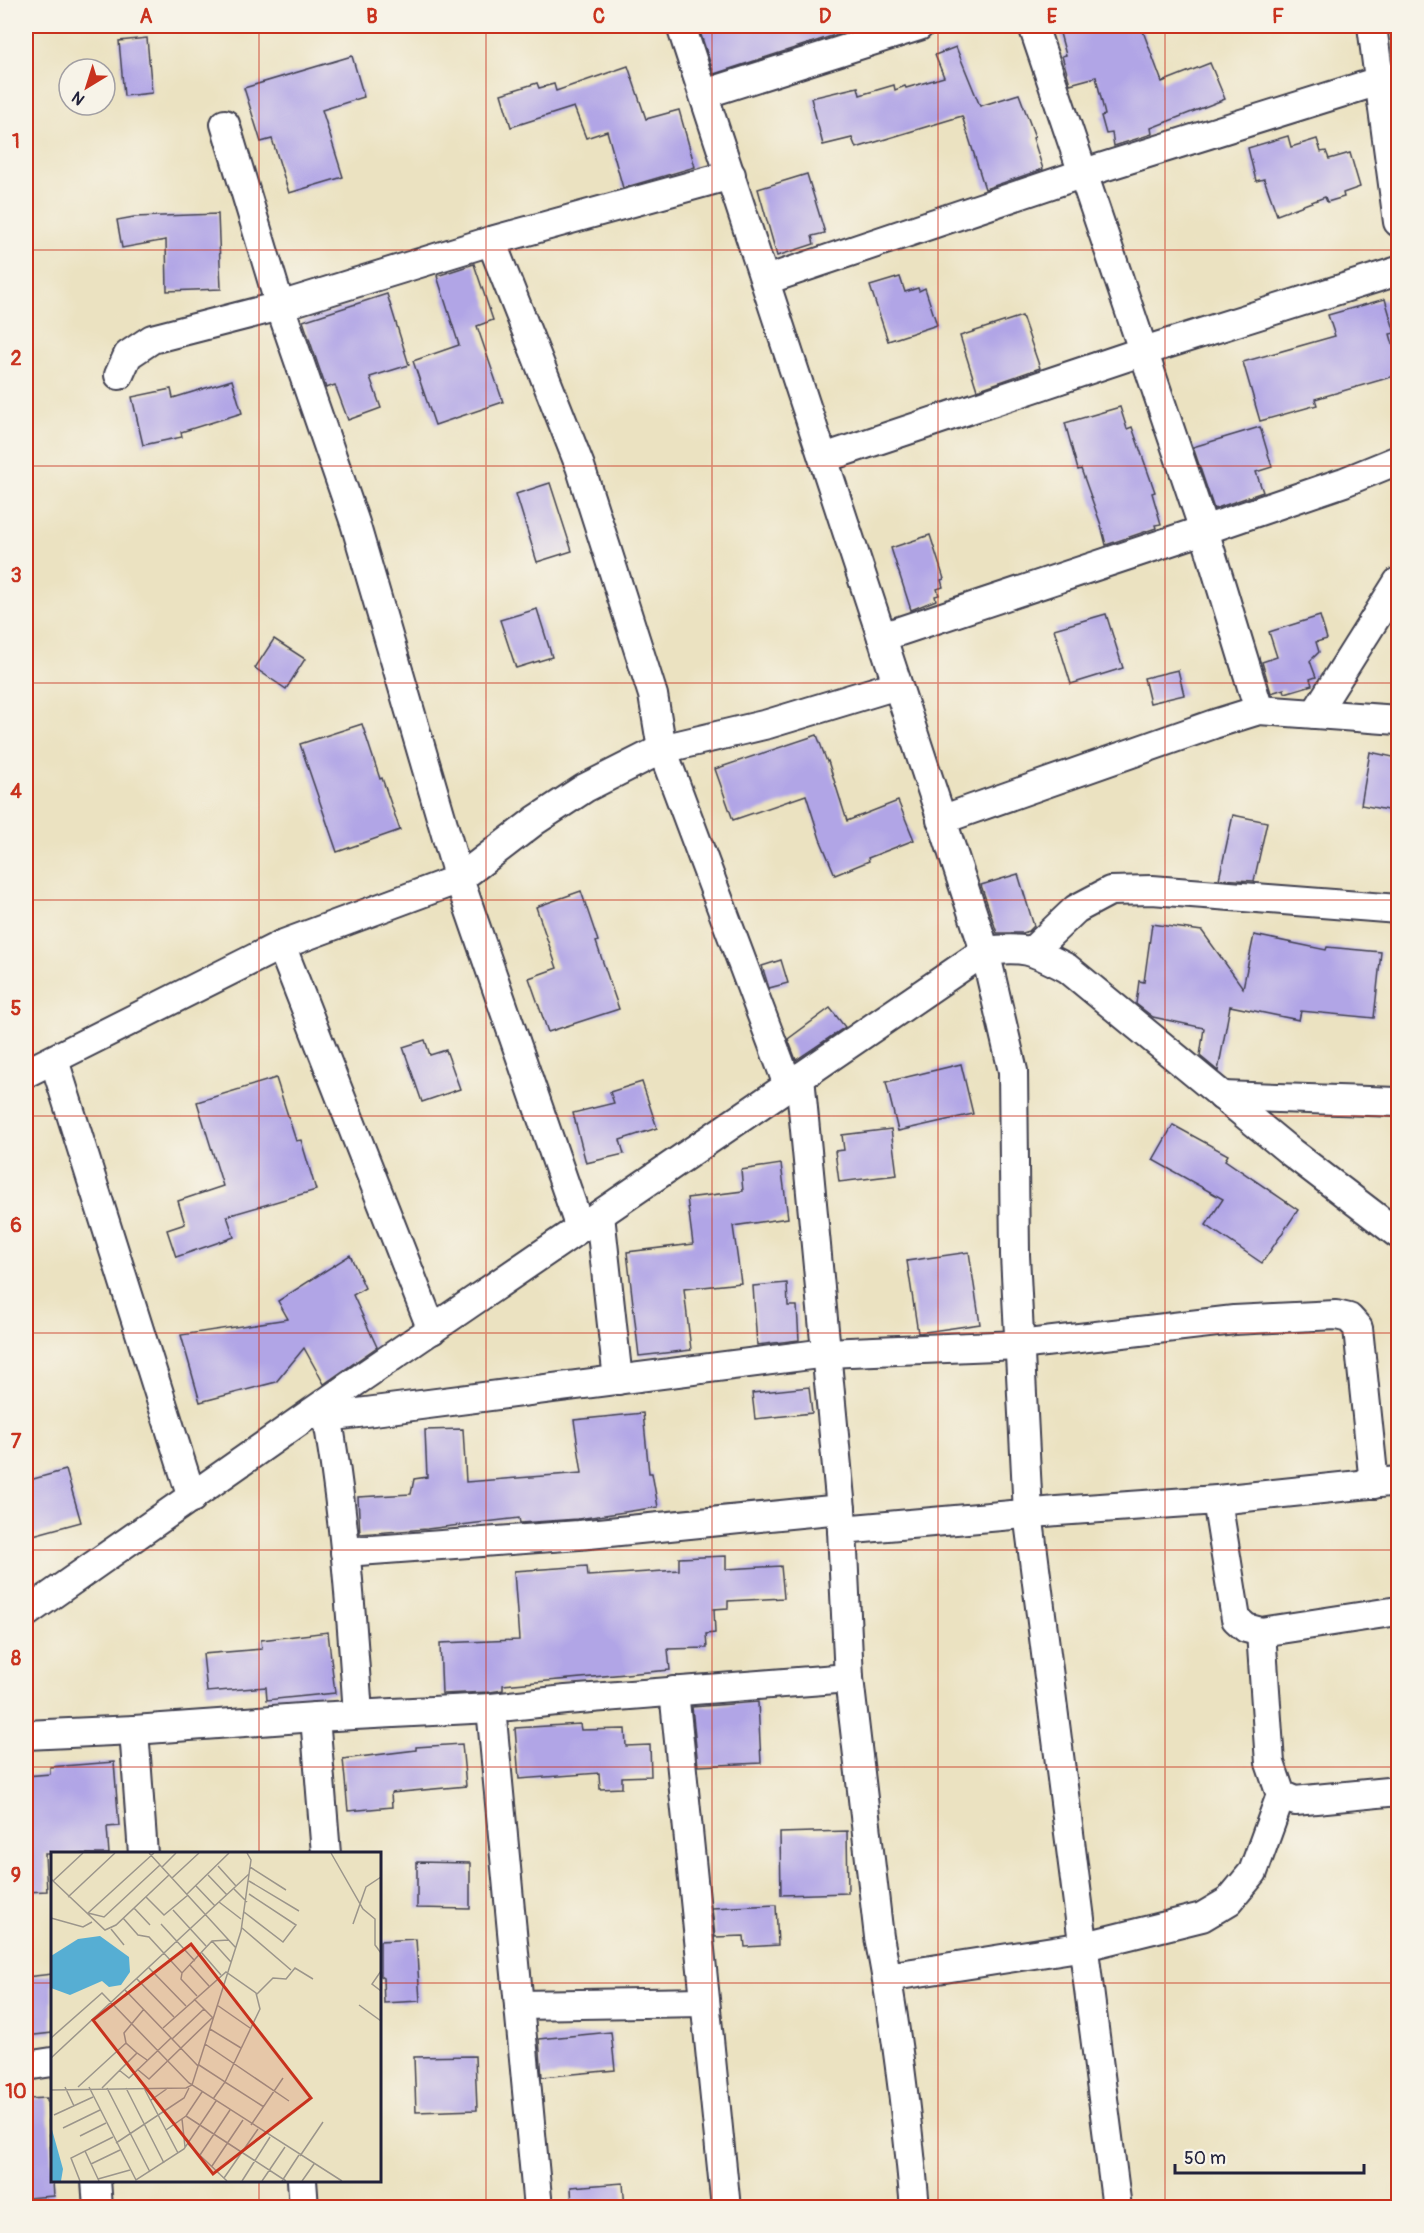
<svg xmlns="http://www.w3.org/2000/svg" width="1424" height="2233" font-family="Pangolin,sans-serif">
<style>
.building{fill:#b1a5e6}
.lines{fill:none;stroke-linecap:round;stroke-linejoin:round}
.minor-casing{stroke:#403f4f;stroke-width:32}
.minor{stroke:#fff;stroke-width:28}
.grid{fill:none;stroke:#c8321e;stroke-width:1.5;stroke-opacity:0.55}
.inset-road{fill:none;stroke:#9b958b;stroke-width:1.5}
.view{fill:#c8321e;fill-opacity:0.15;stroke:#c8321e;stroke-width:3}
.inset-edge{fill:none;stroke:#22223b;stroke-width:3}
.neatline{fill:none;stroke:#c8321e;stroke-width:2}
.grid-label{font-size:20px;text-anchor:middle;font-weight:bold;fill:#c8321e}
</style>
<rect width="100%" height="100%" fill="#f7f3e8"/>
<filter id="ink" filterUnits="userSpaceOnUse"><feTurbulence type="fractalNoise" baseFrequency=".0167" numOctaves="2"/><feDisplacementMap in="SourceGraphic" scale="12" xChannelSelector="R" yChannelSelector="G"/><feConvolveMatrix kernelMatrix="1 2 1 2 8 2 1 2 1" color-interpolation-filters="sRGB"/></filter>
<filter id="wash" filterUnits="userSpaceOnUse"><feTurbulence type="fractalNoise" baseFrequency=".008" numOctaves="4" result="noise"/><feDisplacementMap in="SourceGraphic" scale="24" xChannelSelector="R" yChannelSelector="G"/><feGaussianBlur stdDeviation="1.35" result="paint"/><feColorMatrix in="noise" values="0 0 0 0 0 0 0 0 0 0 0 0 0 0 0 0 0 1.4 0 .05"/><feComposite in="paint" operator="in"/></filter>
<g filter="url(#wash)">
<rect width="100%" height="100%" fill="#ebe2c1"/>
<g id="blocks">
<g class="building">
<polygon points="719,26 863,26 714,74 700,32"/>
<polygon points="1058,26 1141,26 1162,82 1210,63 1225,99 1151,128 1152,134 1114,146 1112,133 1106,134 1101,116 1105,115 1096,77 1070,84 1062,56 1066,55"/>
<polygon points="147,38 152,93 124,96 119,41"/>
<polygon points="956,47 980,106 1019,94 1035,137 1033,138 1043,169 985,189 962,116 856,148 852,138 823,145 811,98 858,87 860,95 894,85 895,90 905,86 906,88 944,77 935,55"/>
<polygon points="352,56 364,97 322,110 343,177 289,193 272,139 261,142 244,88"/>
<polygon points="628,66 646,119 679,110 695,167 623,188 607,131 586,138 574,107 511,127 501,94 537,83 539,88 554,84 556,91"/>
<polygon points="1288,136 1291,147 1317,139 1321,152 1326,151 1329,159 1350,153 1360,187 1343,193 1344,197 1327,202 1325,197 1277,215 1264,179 1256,181 1248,148"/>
<polygon points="807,174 825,233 812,236 814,244 777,256 758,189"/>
<polygon points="218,214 221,289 167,291 166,240 122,248 117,220 134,217"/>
<polygon points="474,264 493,320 477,326 503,402 435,425 413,361 459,345 437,276"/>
<polygon points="900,277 905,292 918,288 919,291 925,288 937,325 888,341 870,286"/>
<polygon points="387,294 409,365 370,377 381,408 348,420 335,385 326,388 303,321"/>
<polygon points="1385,299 1395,333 1390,334 1398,362 1398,375 1315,399 1317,405 1260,421 1243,362 1335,336 1328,315"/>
<polygon points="1022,316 1040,368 977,390 960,336"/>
<polygon points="232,380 242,413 181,432 182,437 143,445 132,397 171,389 173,398"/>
<polygon points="1120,407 1127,429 1132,427 1155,492 1152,493 1161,524 1155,525 1156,528 1106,545 1101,525 1081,469 1078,470 1065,423"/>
<polygon points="1260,427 1272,467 1256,472 1263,492 1214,509 1193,447"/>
<polygon points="550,483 572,551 537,562 516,494"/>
<polygon points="930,535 944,579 941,580 943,587 937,589 939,595 935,596 936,600 911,610 891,548"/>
<polygon points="537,609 552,657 516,668 500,620"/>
<polygon points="1106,614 1123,668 1071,684 1054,629"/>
<polygon points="1320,616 1327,639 1316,642 1319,652 1310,661 1316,677 1310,679 1312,685 1285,693 1284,689 1271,693 1262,662 1277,657 1269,632"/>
<polygon points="274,639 305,659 286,689 255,668"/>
<polygon points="1178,670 1184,695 1150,703 1144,678"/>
<polygon points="362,724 380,779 382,778 400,830 337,852 300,744"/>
<polygon points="817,735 827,762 828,761 847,821 898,801 914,840 868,858 869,861 835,875 820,839 806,795 733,820 715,769"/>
<polygon points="1370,752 1398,758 1398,812 1361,805"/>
<polygon points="1233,815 1267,822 1254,881 1219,879"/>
<polygon points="1018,874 1034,926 1029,931 1023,933 997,933 981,885"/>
<polygon points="581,891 598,941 596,942 619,1009 548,1032 529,978 557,968 536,907"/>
<polygon points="1152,924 1202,931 1243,988 1254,935 1326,950 1327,947 1381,952 1374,1018 1301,1011 1299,1020 1230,1006 1218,1071 1200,1056 1204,1028 1153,1017 1136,1004 1139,981 1144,982"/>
<polygon points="781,960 788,983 769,988 762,966"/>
<polygon points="830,1008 845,1027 796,1060 788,1039"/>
<polygon points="425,1040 430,1055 446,1050 460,1089 422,1102 403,1047"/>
<polygon points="961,1064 973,1114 898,1131 886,1082"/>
<polygon points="276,1078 296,1141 301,1140 316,1190 227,1216 234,1237 176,1257 167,1230 185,1224 178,1201 223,1186 197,1102"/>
<polygon points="642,1082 657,1128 620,1140 624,1154 586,1163 573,1113 614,1103 610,1092"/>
<polygon points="1173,1125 1228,1155 1225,1160 1298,1210 1262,1263 1206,1225 1223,1199 1153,1160"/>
<polygon points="891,1129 897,1175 839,1182 835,1151 844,1150 842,1135"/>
<polygon points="781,1164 788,1218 733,1226 741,1283 684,1289 691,1350 639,1356 627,1252 693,1244 687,1198 743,1191 741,1170"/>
<polygon points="969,1252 980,1324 918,1333 907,1261"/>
<polygon points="350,1255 365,1288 353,1295 377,1347 324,1384 304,1348 276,1382 200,1402 181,1335 288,1319 278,1301"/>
<polygon points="787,1283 788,1306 797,1306 799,1340 757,1345 753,1286"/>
<polygon points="809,1387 812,1413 755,1419 752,1393"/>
<polygon points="643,1413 649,1473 652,1473 658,1507 578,1519 520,1523 519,1518 427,1529 360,1534 358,1497 411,1494 414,1479 427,1477 425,1430 463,1429 466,1482 582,1473 574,1420"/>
<polygon points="66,1470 81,1522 26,1537 26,1481"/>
<polygon points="726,1556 726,1569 781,1566 784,1598 728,1601 728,1608 714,1609 715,1633 706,1634 707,1648 668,1649 670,1670 503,1685 503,1690 490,1692 442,1694 440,1643 519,1640 514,1571 587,1566 588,1576 679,1570 679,1558"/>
<polygon points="328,1632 335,1693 267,1700 266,1687 207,1692 203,1654 262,1649 261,1640"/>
<polygon points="758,1702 761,1763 698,1766 692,1707"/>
<polygon points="580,1724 581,1730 625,1729 626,1746 650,1745 651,1776 622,1777 622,1788 600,1789 599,1773 519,1779 515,1728"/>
<polygon points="462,1744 466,1786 391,1793 392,1807 348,1811 343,1759 416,1750 416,1747"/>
<polygon points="114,1762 119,1826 107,1827 109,1854 45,1854 47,1891 26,1892 26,1776 50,1774 50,1767"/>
<polygon points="847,1831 848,1893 781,1895 780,1833"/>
<polygon points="417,1862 470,1863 470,1909 417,1908"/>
<polygon points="776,1905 778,1945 745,1947 744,1936 715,1937 712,1908"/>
<polygon points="416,1939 420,2001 384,2003 383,1978 380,1976 380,1941"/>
<polygon points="52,1974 52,2033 26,2036 26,1977"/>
<polygon points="611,2032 615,2070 542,2077 539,2039"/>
<polygon points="475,2056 477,2110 416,2112 414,2057"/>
<polygon points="47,2098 54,2196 26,2198 26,2099"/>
<polygon points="623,2183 625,2208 572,2208 571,2187"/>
</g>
</g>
</g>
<g filter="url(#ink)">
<use href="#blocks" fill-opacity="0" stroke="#403f4f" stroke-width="1.5"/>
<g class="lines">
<g class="minor-casing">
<g id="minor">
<polyline points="681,26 985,951 1013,1071 1015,1255 1028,1513 1117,2208"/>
<polyline points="1033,26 1204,530 1259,710"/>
<polyline points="1372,26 1398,222"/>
<polyline points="704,94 919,26"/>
<polyline points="225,124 280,306 355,523 459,879 580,1228"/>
<polyline points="491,241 580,466 653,695 662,749 768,724 897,685"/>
<polyline points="766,280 1084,173 1379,81"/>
<polyline points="119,375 128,355 152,339 280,306 491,241 731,175"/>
<polyline points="824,458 1144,351 1398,271"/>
<polyline points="882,637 1204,530 1344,482 1398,460"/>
<polyline points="1315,714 1398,582"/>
<polyline points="941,820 1214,724 1259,710 1398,720"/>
<polyline points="281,945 432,1330"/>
<polyline points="1032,951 1076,909 1110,891 1152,890 1398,909"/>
<polyline points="54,1060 192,1498"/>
<polyline points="26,1073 281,945 459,879 536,820 585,788 662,749 788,1085"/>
<path d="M800 1077 841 1509 849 1678 879 1937C897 2026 907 2117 915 2208"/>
<polyline points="1222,1096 1398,1102"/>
<polyline points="600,1215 618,1380"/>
<path d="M325 1404C344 1506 351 1610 358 1714"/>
<polyline points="327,1417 826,1353 1019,1345 1234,1320 1336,1315 1349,1318 1358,1328 1374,1484"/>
<polyline points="1217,1500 1236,1619 1246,1628 1261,1632 1398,1611"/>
<polyline points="842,1530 1057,1511 1217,1500 1398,1481"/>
<polyline points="345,1552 579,1535 841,1509"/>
<path d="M26 1613 355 1382 985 951C1025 946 1032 950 1067 968L1292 1153 1398 1234"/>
<polyline points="1261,1632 1270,1763 1281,1795 1295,1801 1398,1791"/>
<polyline points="674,1691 726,2208"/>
<polyline points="491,1708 538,2208"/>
<polyline points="315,1717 326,1854"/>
<polyline points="134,1730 143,1854"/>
<polyline points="26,1735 134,1730 315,1717 491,1708 566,1700 849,1678"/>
<polyline points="887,1977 1085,1946 1202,1917 1229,1901 1253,1872 1281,1795"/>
<polyline points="519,2005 705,2002"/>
<polyline points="26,2066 52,2062"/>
<polyline points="96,2180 98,2208"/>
<polyline points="302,2180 304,2208"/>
</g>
</g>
<use href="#minor" class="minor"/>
</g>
</g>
<path class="grid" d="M259 26V1854M486 26V2208M712 26V2208M938 26V2208M1165 26V2208M26 250H1398M26 466H1398M26 683H1398M26 900H1398M26 1116H1398M26 1333H1398M26 1550H1398M26 1767H1398M26 1983H52M380 1983H1398M259 2180V2208"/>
<g transform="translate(51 1852)">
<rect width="330" height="330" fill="#ebe2c1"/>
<path d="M49 84 78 105 79 120 70 133 58 135 51 129 19 143 0 136V104L27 87ZM0 274 12 317 10 329H0Z" fill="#56aed3"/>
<path class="inset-road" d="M98 1 185 96M280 1 312 57 324 67V93L330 101M167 14 185 34M111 15 125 1M199 15 235 38M157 23 176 43M121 26 148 1M0 27 54 78 65 73 118 23M2 29 32 1M198 29 248 59M145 34 164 54M183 37 196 50M136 42 178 1M17 45 64 1M95 45 113 63 137 43M168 50 190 67M83 56 99 73M122 58 155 94M193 60 232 90 245 73 198 42M37 61 53 65 109 13M37 61 103 1M0 66 32 75 41 70M72 66 87 83 98 85 131 121 161 89 178 88M110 72 144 109M302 72 315 35 330 25M191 76 240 118M60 77 73 93M161 89 180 110M151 101 170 123M139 113 158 134M98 116 135 154M330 119 321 132 330 139M131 121 130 127 146 144M86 127 123 165M74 138 147 214M206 142 222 126 235 127 244 116 262 127M143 147 162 166M166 153 199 176M308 153 330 169M112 176 175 120 205 141 209 157 174 230 148 213M159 177 190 196M0 186 51 141 138 231 291 329M121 187 153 157M154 192 238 249M86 201 75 191 73 181 93 157M0 206 198 22M86 217 98 227 161 166M68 218 78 226 120 186M14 235 23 254M27 235 75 191M38 235 85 328 133 297 165 249M51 236 86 201 96 208M56 236 99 320M75 236 113 311M93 236 127 301M0 238 135 236 141 233 190 79 200 8 196 1M162 247 174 230 213 255M100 248 117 236M3 263 42 245M135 264 235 329M131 267 134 295M200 273 232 226M12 276 49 258M115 278 135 264 151 240M29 284 55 271M65 291 133 246 138 236M137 292 176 329M34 299 48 329M149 303 179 258M249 304 272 270M40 312 69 298M161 314 192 268M173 326 207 277M47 327 79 318M29 329 20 306 62 285M191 329 219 285M211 329 234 295M231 329 248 303M251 329 263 312"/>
<path class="view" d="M140 92 260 246 162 322 42 168Z"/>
<rect width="330" height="330" class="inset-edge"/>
</g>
<rect width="1424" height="2233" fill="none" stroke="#f7f3e8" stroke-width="66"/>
<g transform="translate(87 87) rotate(218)"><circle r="28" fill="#f7f3e8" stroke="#a29fa3" stroke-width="1.5"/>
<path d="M0-4.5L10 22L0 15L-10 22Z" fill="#c8321e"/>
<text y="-9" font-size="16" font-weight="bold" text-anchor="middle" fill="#22223b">N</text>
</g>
<path d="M1175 2164v9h189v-9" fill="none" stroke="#22223b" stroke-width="3"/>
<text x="1184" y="2164" font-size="18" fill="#22223b" stroke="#f7f3e8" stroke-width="4.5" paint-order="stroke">50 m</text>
<rect x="33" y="33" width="1358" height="2167" class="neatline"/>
<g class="grid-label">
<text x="146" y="23">A</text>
<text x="372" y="23">B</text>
<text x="599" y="23">C</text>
<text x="825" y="23">D</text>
<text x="1052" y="23">E</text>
<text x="1278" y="23">F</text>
<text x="16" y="148">1</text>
<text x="16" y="365">2</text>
<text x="16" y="582">3</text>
<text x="16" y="798">4</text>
<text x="16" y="1015">5</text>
<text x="16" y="1232">6</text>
<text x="16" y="1448">7</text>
<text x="16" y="1665">8</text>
<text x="16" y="1882">9</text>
<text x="16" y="2098">10</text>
</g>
</svg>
